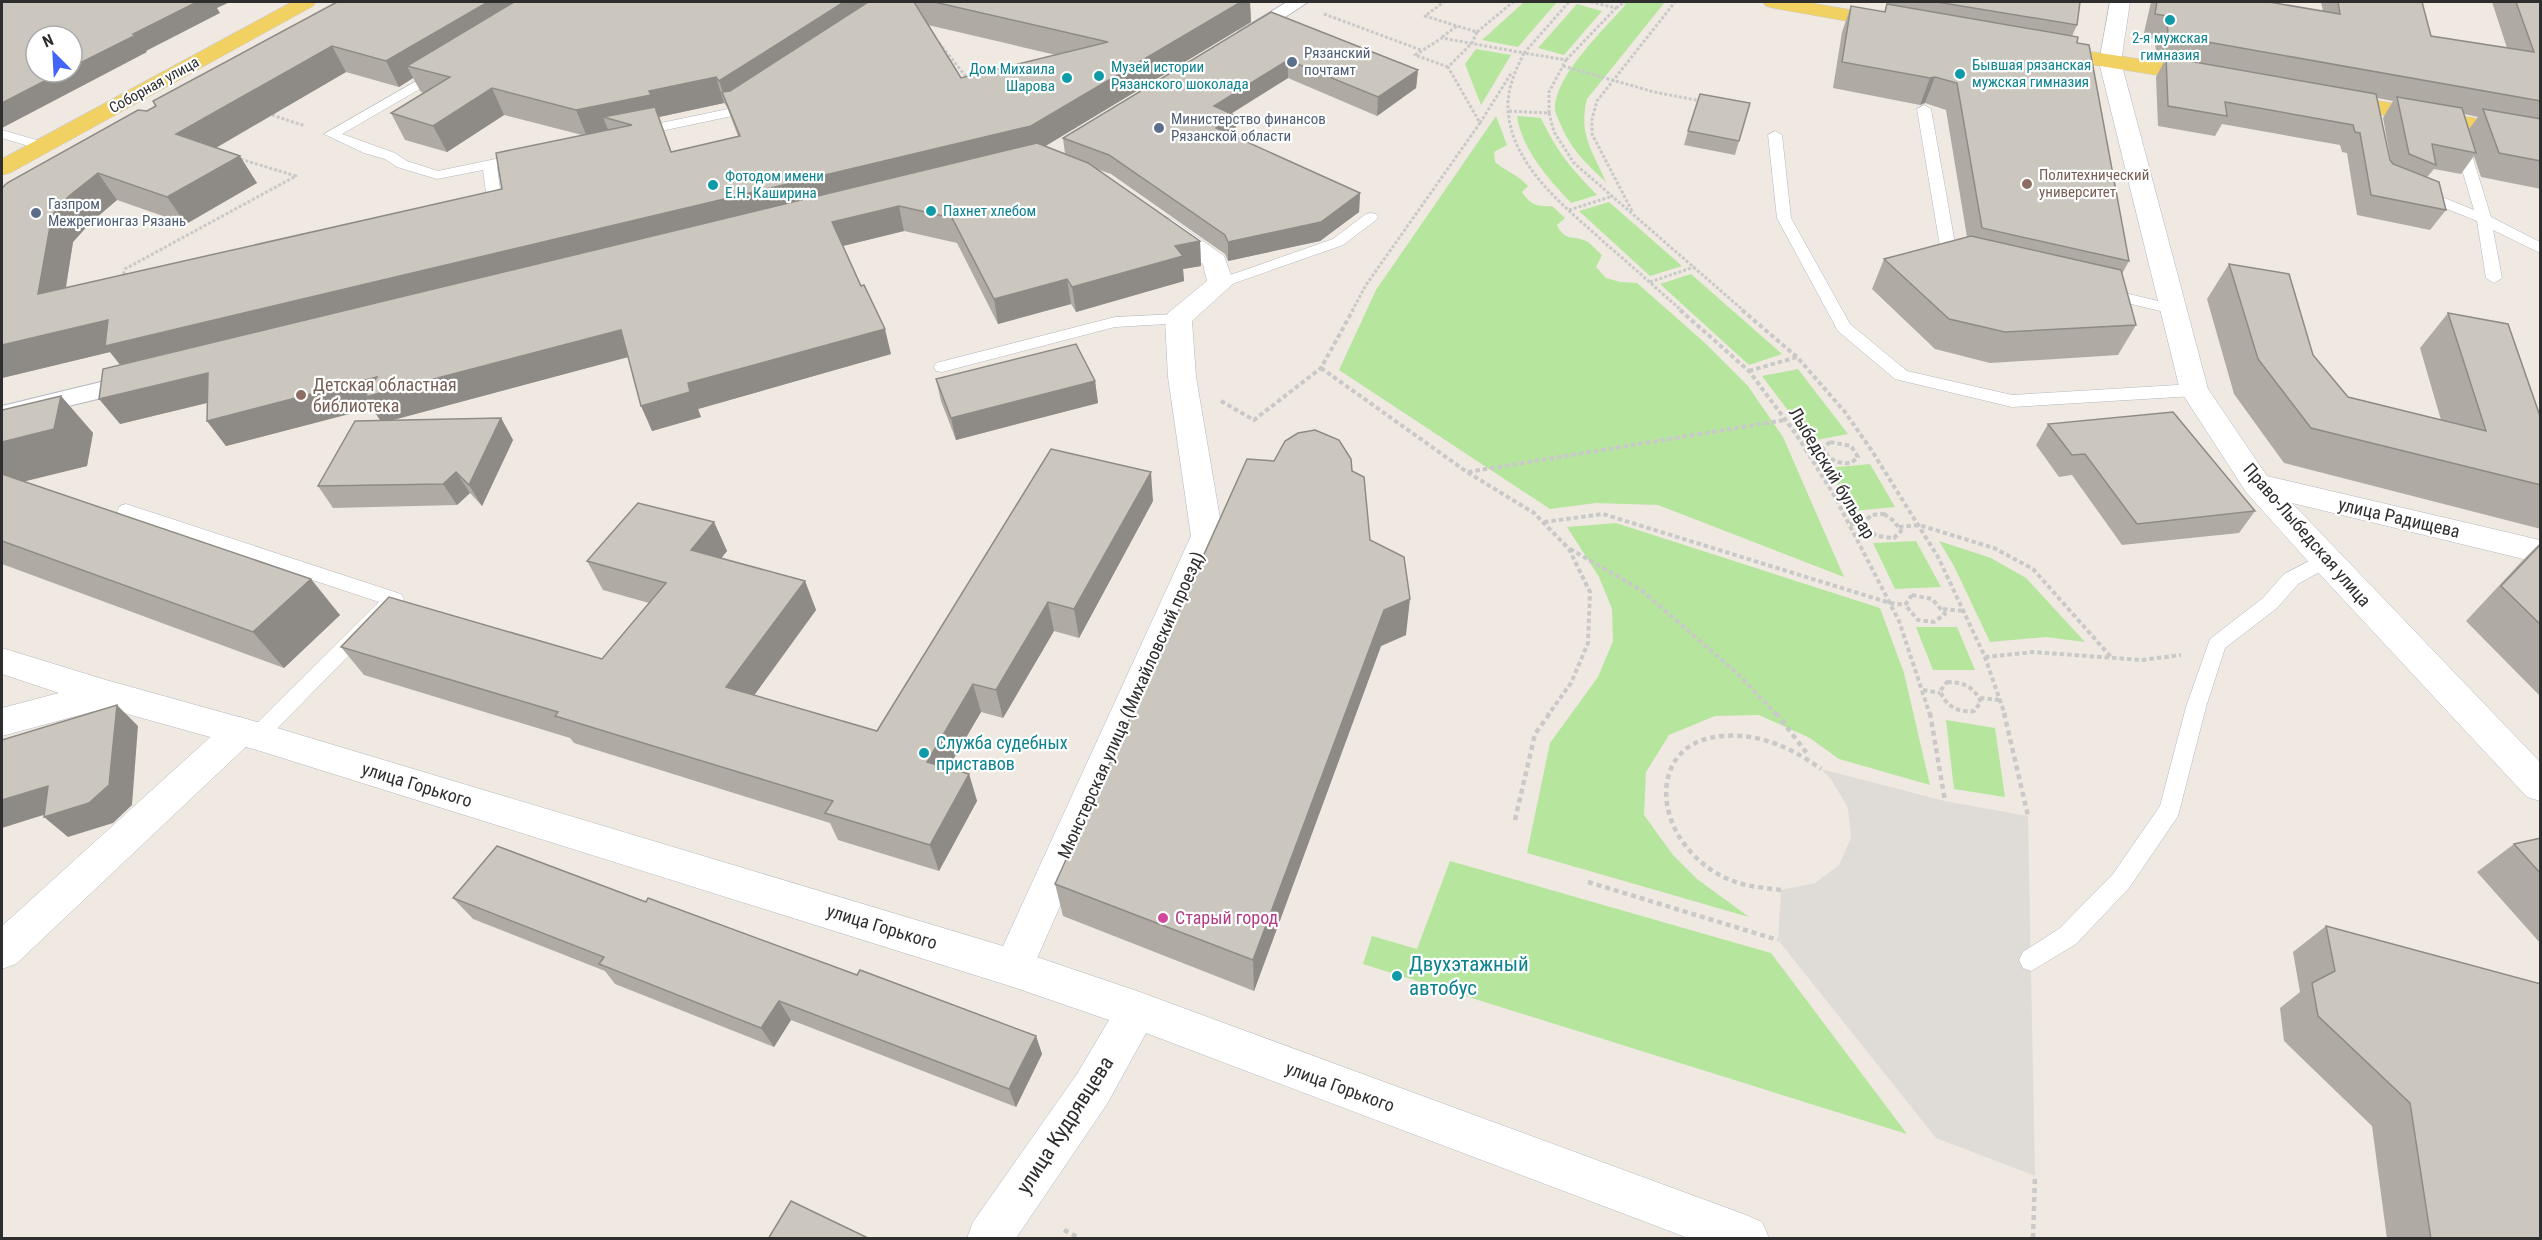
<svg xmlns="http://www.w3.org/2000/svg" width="2542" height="1240" font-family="'Roboto Condensed',sans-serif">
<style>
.green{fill:#b6e59e}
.plaza{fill:#dfdcd8}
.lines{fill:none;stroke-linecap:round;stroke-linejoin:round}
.service-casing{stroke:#b4b7c1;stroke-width:1}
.pedestrian-casing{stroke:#b4b7c1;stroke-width:2}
.minor-casing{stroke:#b4b7c1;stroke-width:1}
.tertiary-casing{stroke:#b4b7c1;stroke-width:1}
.primary-casing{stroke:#c9c9c9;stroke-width:1}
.path-far2{stroke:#c9c9c9;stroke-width:3;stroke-dasharray:3 2;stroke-linecap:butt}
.path-far1{stroke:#c9c9c9;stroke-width:4;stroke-dasharray:4.5 3;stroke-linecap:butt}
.path{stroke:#c9c9c9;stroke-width:4.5;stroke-dasharray:5 4;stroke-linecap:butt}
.service{fill:#fff;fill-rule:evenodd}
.pedestrian{fill:#fff;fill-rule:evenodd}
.minor{fill:#fff;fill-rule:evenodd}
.tertiary{fill:#fff;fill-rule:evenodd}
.primary{fill:#f2d163;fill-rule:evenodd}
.wall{fill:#afaba4;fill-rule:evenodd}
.shaded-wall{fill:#8e8b86}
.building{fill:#cbc7bf;stroke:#8e8b86;stroke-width:1.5}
.culture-dot{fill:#0f9aa8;stroke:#fff;stroke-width:2}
.service-dot{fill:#5c6f8a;stroke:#fff;stroke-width:2}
.education-dot{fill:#8d6e63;stroke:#fff;stroke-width:2}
.hotel-dot{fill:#d1479c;stroke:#fff;stroke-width:2}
.labels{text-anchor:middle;stroke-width:4.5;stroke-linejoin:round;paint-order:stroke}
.far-culture-label{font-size:15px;fill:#0d838f;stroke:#fff;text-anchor:start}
.far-service-label{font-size:15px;fill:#4e5e75;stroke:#fff;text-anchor:start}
.far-street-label{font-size:15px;fill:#2e2e2e;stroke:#fff}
.far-education-label{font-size:15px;fill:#785e54;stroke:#fff;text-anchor:start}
.education-label{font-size:18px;fill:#785e54;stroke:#fff;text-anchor:start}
.street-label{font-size:18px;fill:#2e2e2e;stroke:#fff}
.culture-label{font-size:18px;fill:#0d838f;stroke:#fff;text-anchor:start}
.hotel-label{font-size:18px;fill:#b23c85;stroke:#fff;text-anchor:start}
.near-culture-label{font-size:21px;fill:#0d838f;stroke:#fff;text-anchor:start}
.near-street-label{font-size:21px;fill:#2e2e2e;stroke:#fff}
</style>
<rect width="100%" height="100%" fill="#efe9e1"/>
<g class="green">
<polygon points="1524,2 1557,2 1518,47 1482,40"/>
<path d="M1618 2H1665L1587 99C1578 134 1593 152 1606 182 1586 164 1569 147 1559 121 1558 118 1555 112 1555 109 1555 75 1605 29 1626 4Z"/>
<polygon points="1577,4 1602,11 1564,55 1538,48"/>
<polygon points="1476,49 1511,55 1481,105 1465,64"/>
<path d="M1496 116 1507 145 1494 152 1495 162C1507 172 1517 174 1528 186L1522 192C1530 205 1538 207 1552 206L1565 218 1557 225C1565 242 1573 235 1586 241 1592 244 1597 251 1602 255L1596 267 1606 278 1620 282 1637 283 1705 343 1748 386 1783 437 1844 577 1658 505 1596 503 1550 509 1339 370 1376 290Z"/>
<path d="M1517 116 1541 118C1557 152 1571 168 1597 195L1571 203C1548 178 1522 150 1517 116Z"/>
<polygon points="1609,202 1682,266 1650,276 1579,211"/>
<polygon points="1691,274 1782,354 1749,365 1660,284"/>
<polygon points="1798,369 1848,434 1811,441 1762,376"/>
<polygon points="1870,464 1895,507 1853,511 1828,468"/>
<polygon points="1616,523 1880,608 1904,673 1930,785 1839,759 1810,738 1759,715 1715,716 1669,735 1646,772 1644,815 1673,855 1697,879 1749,917 1527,853 1550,743 1598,677 1613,641 1612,609 1599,577 1567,527"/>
<polygon points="1916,541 1941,587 1895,589 1873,543"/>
<polygon points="1939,541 1991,558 2026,578 2085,642 2046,637 1990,642 1954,566"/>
<polygon points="1916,627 1957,627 1975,670 1933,670"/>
<polygon points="1946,720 1995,728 2005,797 1954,789"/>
<polygon points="1450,861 1771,953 1907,1134 1363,964 1372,936 1417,949"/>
</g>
<polygon class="plaza" points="1821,769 1945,801 2028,816 2035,1176 1936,1138 1778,940 1781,890 1815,883 1839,865 1851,838 1848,808 1831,779"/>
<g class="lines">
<g class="service-casing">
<g id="service">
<polygon points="439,68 446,72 444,75 342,134 395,153 407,161 438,171 524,153 529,154 531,157 529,160 497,167 503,210 501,213 491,215 484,211 488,207 483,170 437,179 397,167 385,159 364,153 324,134"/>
<polygon points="752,95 757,96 759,99 757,102 737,115 637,136 630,132 637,128 728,109"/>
<polygon points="1924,105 1931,109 1957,255 1966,258 1969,261 1961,266 1945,261 1942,258 1917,109"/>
<polygon points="2,130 47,143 49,146 42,150 2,138"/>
<polygon points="1775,131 1782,135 1791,218 1850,324 1907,371 2012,395 2194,384 2200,386 2202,390 2200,394 2194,396 2012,407 1895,379 1838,331 1777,218 1768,135"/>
<polygon points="2460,135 2467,139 2491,217 2540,242 2540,253 2493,230 2502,278 2494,283 2486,278 2477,221 2415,196 2413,193 2415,190 2425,190 2474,210 2453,139"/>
<polygon points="1371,213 1376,214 1378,217 1376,220 1343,245 1226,286 1216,286 1213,283 1216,280 1333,239 1366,214"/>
<polygon points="2104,288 2179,306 2181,309 2173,314 2098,296 2096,293 2098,290"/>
<polygon points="1178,314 1184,315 1186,319 1184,323 1115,327 942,372 936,371 934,367 936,363 1115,317"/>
<polygon points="126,504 401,594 404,599 264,742 257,745 250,742 247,736 250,730 379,602 120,516 117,511 120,506"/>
<polygon points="2325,553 2332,555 2334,560 2332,565 2298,584 2277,608 2225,648 2206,707 2178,816 2129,888 2076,944 2031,971 2023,968 2019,960 2023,952 2060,928 2113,874 2160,806 2186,707 2210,639 2263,598 2284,574"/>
</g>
</g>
<g class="pedestrian-casing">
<g id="pedestrian">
<polygon points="1287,2 1308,2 1251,39 1239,39 1236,35 1239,31"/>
<polygon points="138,373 147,375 150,381 147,387 2,422 2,406"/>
</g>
</g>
<g class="minor-casing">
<g id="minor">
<polygon points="2110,2 2130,2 2121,62 2208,389 2267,476 2540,540 2540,563 2292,503 2540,762 2540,801 2527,797 2314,568 2246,492 2180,390 2099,62"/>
<polygon points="1163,216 1172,219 1224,256 1234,283 1192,321 1196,377 1223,536 1027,981 1013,987 999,981 993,968 1191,536 1168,377 1165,319 1168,313 1207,281 1203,264 1154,229 1150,224 1154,219"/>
<polygon points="240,717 252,721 258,731 252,741 16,964 2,969 2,926 228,721"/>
</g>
</g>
<g class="tertiary-casing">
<polygon id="tertiary" points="2,648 106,680 257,722 1013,949 1137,991 1746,1215 1762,1222 1769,1238 1688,1238 1146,1033 1107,1104 1016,1238 967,1238 973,1222 1077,1074 1109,1020 1013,987 257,750 106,708 2,736 2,708 59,693 2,674"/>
</g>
<g class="primary-casing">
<g id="primary">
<polygon points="292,2 316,2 313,6 10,173 2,175 2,159"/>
<polygon points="1763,2 1805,2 1892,17 1899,19 1903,23 1899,27 1892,29 1773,8 1766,6"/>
<polygon points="2046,45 2206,69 2214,71 2217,76 2214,81 2206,83 2038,56 2035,51 2038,46"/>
<polygon points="2336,93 2540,130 2540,144 2328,105 2325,100 2328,95"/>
</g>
</g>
<g class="path-far2">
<polyline points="1616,8 1624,2"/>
<polyline points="1324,14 1421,50"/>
<polyline points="1477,32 1513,2"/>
<polyline points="1442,37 1457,26"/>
<polyline points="939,43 968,79"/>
<polyline points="1566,60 1616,8 1591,2"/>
<polyline points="1563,66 1654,92 1701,101"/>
<polyline points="1448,67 1415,55 1442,38 1524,53 1569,2"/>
<path d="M1509 111 1549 113V92L1566 60 1524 53C1515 71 1507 89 1508 110 1512 168 1567 208 1606 244 1632 266 1657 289 1682 311"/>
<polyline points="1549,113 1554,132 1574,163 1744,311"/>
<polyline points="272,115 305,126"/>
<polyline points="1480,123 1512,72"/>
<polyline points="1569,210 1613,196"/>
<polyline points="1632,211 1592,134 1592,119 1597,101 1675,2"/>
<polyline points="122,279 125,269 296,176 237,158"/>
<polyline points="1650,282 1694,267"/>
<polyline points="1352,311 1366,285 1480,123 1448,67 1472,43 1477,32 1425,16 1444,2"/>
</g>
<g class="path-far1">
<polyline points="1680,310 1749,371 1796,434 1834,495 1899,621 1930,715"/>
<polyline points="1742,310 1797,357 1845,412 1872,451 1938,557 1985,657 2005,715"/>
<polyline points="1321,368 1467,472 1534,513 1569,549 1590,592 1588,643 1571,683 1548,715"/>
<polyline points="1749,371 1797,357"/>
<polyline points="1221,401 1254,420 1321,368 1353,310"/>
<path d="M1830 442 1851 446 1858 457 1851 463C1838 464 1828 460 1823 448Z"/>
<polyline points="1809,454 1824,453"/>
<polyline points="1468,472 1785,420"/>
<polygon points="1884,514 1894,521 1901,531 1894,538 1876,536 1864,523 1871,515"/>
<polyline points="1544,522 1603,514 1890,603 1905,605"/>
<polyline points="1850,524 1864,523"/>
<polyline points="1899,527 1919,525 1994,548 2033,569 2111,657"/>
<polyline points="1570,549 1641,590 1737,673 1777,715"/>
<polygon points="1912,595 1932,599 1945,614 1934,622 1918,620 1905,605"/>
<polyline points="1943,609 1964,611"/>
<polyline points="1985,657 2033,652 2142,660 2181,655"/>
<path d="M1947 682C1964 682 1974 687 1981 702L1974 711C1958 713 1946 706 1940 691Z"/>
<polyline points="1923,690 1940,693"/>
<polyline points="1980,698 2000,700"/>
</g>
<g class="path">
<polyline points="1776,713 1809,756"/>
<polyline points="1930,713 1945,801"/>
<polyline points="2004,713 2028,816"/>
<polyline points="1515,820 1535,734 1550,713"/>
<polyline points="1588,882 1778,940"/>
<path d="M1781 890C1766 888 1750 887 1736 882 1716 876 1697 861 1685 845 1652 802 1661 740 1723 736 1760 733 1792 748 1821 769"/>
<polyline points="1064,1230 1079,1238"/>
<polyline points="2033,1238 2035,1176"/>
</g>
<use href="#service" class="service"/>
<use href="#pedestrian" class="pedestrian"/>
<use href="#minor" class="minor"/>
<use href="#tertiary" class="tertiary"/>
<use href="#primary" class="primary"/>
</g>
<g class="wall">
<path d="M337 2H1250L1251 22 1045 146 1065 154 1063 138 1271 12 1418 70 1416 88 1377 116 1288 78 1231 114 1236 135 1234 136 1360 193 1359 212 1320 241 1228 261 1225 254 1111 174 1094 168 1200 241 1201 266 1183 269 1184 281 1076 312 1071 304 998 324 957 243 904 231 842 246 891 354 698 409 701 417 652 431 628 357 388 421 501 418 513 440 482 506 470 493 457 505 333 508 318 486 381 421 372 408 226 446 207 421V403L120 424V365L110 352 2 378V188L147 111ZM928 25 1056 55 961 78ZM346 72 399 87 413 78 421 92 424 93 391 113 405 140 447 152 504 115 582 135 502 189 66 288 73 242 90 223 117 200 186 224 257 183 216 148ZM724 103 727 107 738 136 671 152 659 117Z"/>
<polygon points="1887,2 2080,2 2077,25 2072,36 2077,43 2129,261 2122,274 2136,325 2118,355 1990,363 1935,349 1872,289 1884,259 1967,237 1946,110 1925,103 1920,105 1833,88 1842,32 1851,6 1884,12"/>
<path d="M2151 2H2269L2323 11 2321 2H2422L2431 36 2507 48 2492 2H2541V189L2481 177 2474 156 2461 174 2434 169 2427 177 2446 210 2430 230 2357 215 2347 153 2342 152 2340 145 2222 124 2215 136 2158 126 2156 77 2165 60 2156 58 2155 39 2143 37ZM2377 98 2393 101 2383 118 2391 162 2390 160ZM2464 114 2478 117 2469 129Z"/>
<polygon points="1750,103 1735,155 1684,145 1688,131"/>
<polygon points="2229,264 2313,355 2348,397 2441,420 2420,348 2448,313 2541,419 2541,529 2284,463 2234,394 2207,299"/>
<polygon points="936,379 1095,381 1098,403 956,440 941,401"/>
<polygon points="61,396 93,433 87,466 24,481 340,615 284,668 2,564 2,410"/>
<polygon points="2048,424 2255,511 2239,533 2122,545 2072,475 2059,477 2036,445"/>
<polygon points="1153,501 1079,638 1054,631 1003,718 981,712 948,768 969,774 977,801 939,871 838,840 830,823 574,743 570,738 364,675 341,647 602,659 649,603 603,590 587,561 714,522 727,551 721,558 805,581 816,610 754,695 877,731"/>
<polygon points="1370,540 1406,635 1381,646 1254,991 1063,916 1055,884"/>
<polygon points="2541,542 2541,697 2466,621 2522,561"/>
<polygon points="2541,838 2541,944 2477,872 2514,844"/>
<polygon points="453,898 646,902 857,975 1036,1036 1042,1054 1016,1107 791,1020 774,1047 615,984 605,971 473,919"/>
<polygon points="2326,926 2541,1239 2387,1239 2372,1126 2284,1041 2280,1008 2300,992 2293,952"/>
</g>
<g class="shaded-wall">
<polygon points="197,2 230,2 217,8 220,13 146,51 147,52 2,128 2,103 62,72 72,72 72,67 133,34"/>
<polygon points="488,2 542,2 407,66 413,78 399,87 386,61"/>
<polygon points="844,2 890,2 728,106 719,81"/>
<polygon points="1241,2 1250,2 1251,22 1034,153 127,373 110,352 2,378 2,345 108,320 125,341"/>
<polygon points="332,46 346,72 193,161 176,134"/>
<polygon points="1288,60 1288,78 1214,124 1214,106"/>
<polygon points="1418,70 1416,88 1377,116 1378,97"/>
<polygon points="716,77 724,103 659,117 649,91"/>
<polygon points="1935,77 1925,103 1920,105 1930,78"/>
<polygon points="492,88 504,115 447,152 433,126"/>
<polygon points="651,95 660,121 681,179 632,125 603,117 609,132 587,137 576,110"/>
<polygon points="1236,116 1236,135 1216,147 1216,128"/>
<polygon points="240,156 257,183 186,224 167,197"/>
<polygon points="98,173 117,200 90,223 73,242 60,322 38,294 52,215 69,196"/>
<polygon points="1360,193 1359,212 1320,241 1228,261 1228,242"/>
<polygon points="899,206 904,231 839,247 832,222"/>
<polygon points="1200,241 1201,266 1183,269 1184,281 1076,312 1072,287 1175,246"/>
<polygon points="1067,279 1071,304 998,324 994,299"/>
<polygon points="885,329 891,354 698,409 701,417 652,431 641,406 688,383"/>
<polygon points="621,330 632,356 382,423 372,408 226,446 207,421 377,377"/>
<polygon points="208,373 227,398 120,424 99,399"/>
<polygon points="1095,381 1098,403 956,440 951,418"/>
<polygon points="61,396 93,433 87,466 2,487 2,442"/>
<polygon points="501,418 513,440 482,506 469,485"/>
<polygon points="456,472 470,493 457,505 443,484"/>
<polygon points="1151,472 1153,501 1079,638 1074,609"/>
<polygon points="714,522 727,551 705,579 691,550"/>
<polygon points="311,579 340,615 284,668 253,632"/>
<polygon points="805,581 816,610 740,715 726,687"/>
<polygon points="1410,599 1406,635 1381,646 1254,991 1253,960 1384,610"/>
<polygon points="1048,602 1054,631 1003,718 996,690"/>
<polygon points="973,684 981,712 936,789 927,762"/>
<polygon points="117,705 138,726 132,805 113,823 68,837 44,817"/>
<polygon points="969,774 977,801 939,871 930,845"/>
<polygon points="48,786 72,806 2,828 2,800"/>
<polygon points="779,1001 791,1020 774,1047 761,1028"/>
<polygon points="1036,1036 1042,1054 1016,1107 1009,1089"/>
</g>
<g class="building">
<polygon points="2,2 197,2 133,34 136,35 72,67 72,36 36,36 36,72 62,72 2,103"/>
<polygon points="337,2 488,2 386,61 332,46 176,134 240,156 167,197 98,173 69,196 52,215 38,294 502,189 496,153 632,125 603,117 655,107 671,152 740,136 722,92 730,91 868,2 914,2 961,78 1108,42 934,2 1241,2 1031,126 105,346 108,320 2,345 2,188 7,183 138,110 147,111 156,106 153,101"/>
<polygon points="514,2 844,2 719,81 716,77 649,91 651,95 576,110 492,88 433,126 391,113 450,77 407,66"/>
<polygon points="1937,2 2080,2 2077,25"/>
<polygon points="2157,2 2269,2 2340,14 2338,2 2422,2 2431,36 2534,52 2516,2 2541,2 2541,101 2168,35 2167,16 2155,14"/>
<polygon points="1887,4 2078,37 2077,43 2089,45 2129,261 1982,228 1957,83 1935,77 1930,78 1842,62 1851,6 1885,12"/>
<polygon points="1271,12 1418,70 1378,97 1288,60 1214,106 1236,116 1216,128 1360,193 1321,222 1228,242 1225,235 1109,155 1063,138"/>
<polygon points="2166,57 2376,94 2390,160 2393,164 2439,182 2446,210 2371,195 2360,133 2355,132 2353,125 2225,102 2227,116 2168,106"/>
<polygon points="1700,94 1750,103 1739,141 1688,131"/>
<polygon points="2397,97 2462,108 2476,153 2432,144 2436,165 2409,154"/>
<polygon points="2483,109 2541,119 2541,161 2499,153"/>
<polygon points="1037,143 1088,163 1200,241 1175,246 1183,256 1072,287 1067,279 994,299 952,218 899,206 832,222 861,286 864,285 885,329 688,383 690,392 641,406 621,330 365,397 377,377 207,421 208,373 99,399 103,369"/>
<polygon points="1971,236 2121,270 2136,325 2005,332 1949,319 1884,259"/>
<polygon points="2229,264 2289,274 2313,355 2348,397 2486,431 2448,313 2508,324 2541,419 2541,485 2311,428 2258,359"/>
<polygon points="1076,344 1095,381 951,418 936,379"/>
<polygon points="61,396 54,429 2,442 2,410"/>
<polygon points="2173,412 2255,511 2137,524 2085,454 2072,455 2048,424"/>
<polygon points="501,418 469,485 456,472 443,484 318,486 355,421"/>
<polygon points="1315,430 1339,440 1351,459 1352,471 1364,477 1370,540 1404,557 1410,599 1384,610 1253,960 1055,884 1247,459 1274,461 1285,441 1298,433"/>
<polygon points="1051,449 1151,472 1074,609 1048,602 996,690 973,684 927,762 969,774 930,845 825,813 833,801 555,716 558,712 341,647 389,597 602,659 666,583 587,561 638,503 714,522 691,550 805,581 726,687 877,731"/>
<polygon points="2,474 311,579 253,632 2,541"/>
<polygon points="2541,544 2541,625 2501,586"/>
<polygon points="117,705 109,785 89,803 44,817 48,786 2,800 2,740"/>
<polygon points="2541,838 2541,874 2514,844"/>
<polygon points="497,846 646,902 648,898 857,975 860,970 1036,1036 1009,1089 779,1001 761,1028 599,964 604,957 453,898"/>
<polygon points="2326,926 2541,984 2541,1239 2431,1239 2410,1103 2318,1016 2312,983 2335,971"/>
<polygon points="791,1201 870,1239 768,1239"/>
</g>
<g class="culture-dot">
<circle cx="2170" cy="20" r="6"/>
<circle cx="1960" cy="74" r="6"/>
<circle cx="1099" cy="76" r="6"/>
<circle cx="1067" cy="78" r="6"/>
<circle cx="713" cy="185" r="6"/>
<circle cx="931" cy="211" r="6"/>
<circle cx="924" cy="753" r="6"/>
<circle cx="1397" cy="976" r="6"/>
</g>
<g class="service-dot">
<circle cx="1292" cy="62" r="6"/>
<circle cx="1159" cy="128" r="6"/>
<circle cx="36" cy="213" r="6"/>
</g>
<g class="education-dot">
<circle cx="2027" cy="184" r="6"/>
<circle cx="301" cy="395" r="6"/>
</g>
<circle class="hotel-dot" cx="1163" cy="918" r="6"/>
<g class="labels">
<g class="far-culture-label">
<text x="2170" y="43" text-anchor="middle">2-я мужская<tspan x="2170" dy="17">гимназия</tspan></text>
<text x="1972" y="70">Бывшая рязанская<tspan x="1972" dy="17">мужская гимназия</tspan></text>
<text x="1111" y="72">Музей истории<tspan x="1111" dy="17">Рязанского шоколада</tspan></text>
<text x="1055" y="74" text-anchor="end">Дом Михаила<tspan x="1055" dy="17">Шарова</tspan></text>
<text x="725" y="181">Фотодом имени<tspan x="725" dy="17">Е.Н. Каширина</tspan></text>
<text x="943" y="216">Пахнет хлебом</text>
</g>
<g class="far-service-label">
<text x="1304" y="58">Рязанский<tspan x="1304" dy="17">почтамт</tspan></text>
<text x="1171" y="124">Министерство финансов<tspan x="1171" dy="17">Рязанской области</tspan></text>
<text x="48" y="209">Газпром<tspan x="48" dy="17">Межрегионгаз Рязань</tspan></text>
</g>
<g class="far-street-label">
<text transform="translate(154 85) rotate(-29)" y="5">Соборная улица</text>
</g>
<g class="far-education-label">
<text x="2039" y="180">Политехнический<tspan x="2039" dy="17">университет</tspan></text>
</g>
<g class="education-label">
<text x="313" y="391">Детская областная<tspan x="313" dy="21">библиотека</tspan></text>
</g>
<g class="street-label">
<text transform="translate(1832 473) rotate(59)" y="6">Лыбедский бульвар</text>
<text transform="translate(2399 518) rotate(13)" y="6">улица Радищева</text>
<text transform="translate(2307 535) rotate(49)" y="6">Право-Лыбедская улица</text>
<text transform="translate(1131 705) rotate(-66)" y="6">Мюнстерская улица (Михайловский проезд)</text>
<text transform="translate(417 785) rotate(17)" y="6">улица Горького</text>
<text transform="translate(882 927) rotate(17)" y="6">улица Горького</text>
<text transform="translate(1340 1087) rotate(20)" y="6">улица Горького</text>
</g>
<g class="culture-label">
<text x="936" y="749">Служба судебных<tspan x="936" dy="21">приставов</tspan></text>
</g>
<g class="hotel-label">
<text x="1175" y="924">Старый город</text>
</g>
<g class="near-culture-label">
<text x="1409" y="971">Двухэтажный<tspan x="1409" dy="24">автобус</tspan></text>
</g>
<g class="near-street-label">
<text transform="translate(1065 1125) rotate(-57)" y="7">улица Кудрявцева</text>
</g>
</g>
<rect width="2542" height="1240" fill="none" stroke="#2e2e2e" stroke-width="6"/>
<g transform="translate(54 54) rotate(336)"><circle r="28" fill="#ffffff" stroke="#ababab" stroke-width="1.5"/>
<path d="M0-4.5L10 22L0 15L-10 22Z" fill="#4264fb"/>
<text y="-9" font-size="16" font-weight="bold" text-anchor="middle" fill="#2e2e2e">N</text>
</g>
</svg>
